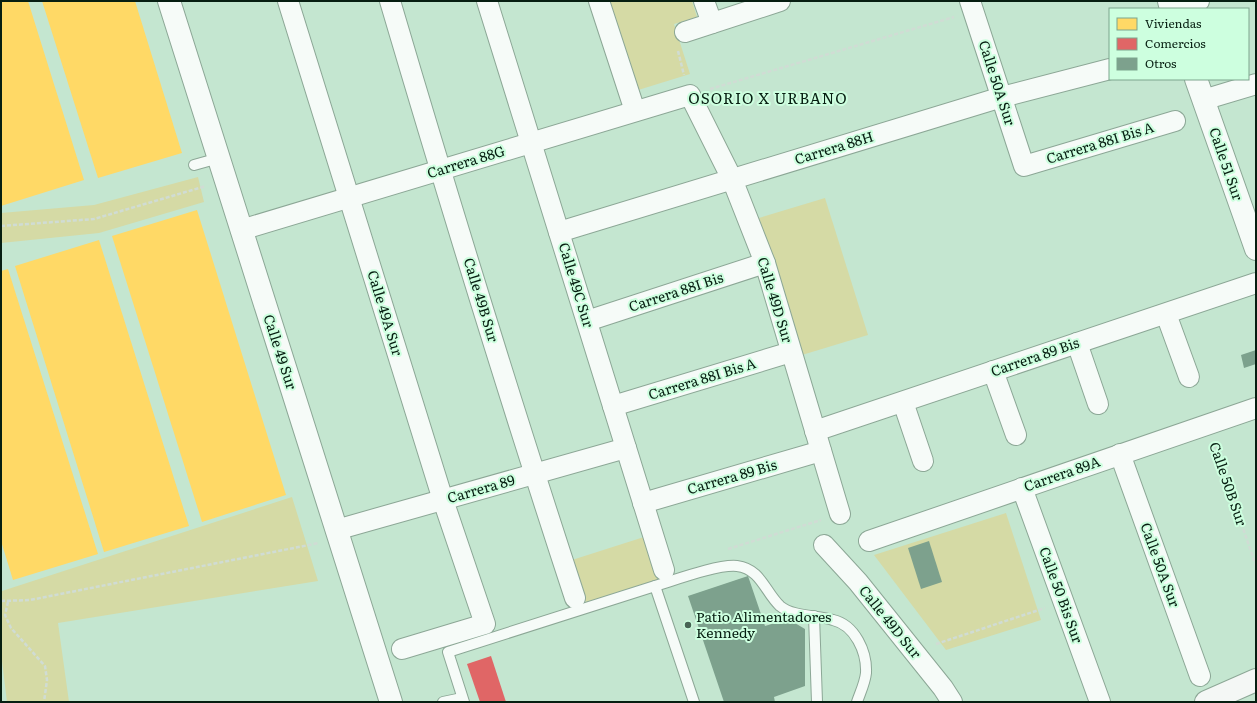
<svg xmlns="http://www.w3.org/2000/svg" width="1257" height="703" font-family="Literata,serif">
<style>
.green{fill:#d5daa5}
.homes{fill:#ffd966}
.shops{fill:#e06666}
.building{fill:#7da18d}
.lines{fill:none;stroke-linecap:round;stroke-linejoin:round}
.service-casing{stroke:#8ca796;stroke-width:12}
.minor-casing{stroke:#8ca796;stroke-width:22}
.tertiary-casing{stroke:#8ca796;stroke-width:24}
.secondary-casing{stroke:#8ca796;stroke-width:24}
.path{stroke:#d0dcd4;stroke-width:2.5;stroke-dasharray:4 2;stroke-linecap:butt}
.service{stroke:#f6fbf8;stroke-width:10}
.minor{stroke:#f6fbf8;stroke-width:20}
.tertiary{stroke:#f6fbf8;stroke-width:22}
.secondary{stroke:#f4f7f5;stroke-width:22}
.poi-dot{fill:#486454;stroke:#cdffdf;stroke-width:1.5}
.labels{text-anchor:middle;stroke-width:4;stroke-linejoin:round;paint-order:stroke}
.street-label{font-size:14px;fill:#061e11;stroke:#cdffdf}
.poi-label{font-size:14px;fill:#061e11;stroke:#cdffdf;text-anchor:start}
.neighbourhood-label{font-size:15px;letter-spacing:1px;fill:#061e11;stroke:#cdffdf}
</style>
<rect width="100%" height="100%" fill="#c4e6d0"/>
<g class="green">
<polygon points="607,1 692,1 697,17 674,24 690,74 635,91"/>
<polygon points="198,177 204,202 99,233 1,243 1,213 94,205"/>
<polygon points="825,198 868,335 802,355 759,218"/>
<polygon points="292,497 318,581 58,623 69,702 7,702 1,653 2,591"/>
<polygon points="1006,513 1041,620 946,650 874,555"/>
<polygon points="644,537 658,580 586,603 572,560"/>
</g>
<g class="homes">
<polygon points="1,1 28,1 84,180 1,206"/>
<polygon points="42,1 135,1 182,153 98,178"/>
<polygon points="197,210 286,495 202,522 112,236"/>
<polygon points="99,240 189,526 104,552 15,266"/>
<polygon points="8,269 98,554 13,580 1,541 1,271"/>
</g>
<polygon class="shops" points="491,656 506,702 480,702 467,664"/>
<g class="building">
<polygon points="1256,350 1256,364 1244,368 1241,355"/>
<polygon points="929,541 942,582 921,589 908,548"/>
<polygon points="748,576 765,626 788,619 805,629 805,686 774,697 775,702 724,702 688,596"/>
</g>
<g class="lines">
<g class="service-casing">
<g id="service">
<polyline points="194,165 219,158"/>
<path d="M655 586C675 580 718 564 737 566 761 569 765 592 780 606 793 617 818 615 833 620 855 625 867 652 866 673 865 683 860 693 857 702"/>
<polyline points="814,616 817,702"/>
<polyline points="443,702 462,698"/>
<polyline points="464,702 448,652 655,586 694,702"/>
</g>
</g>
<g class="minor-casing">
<g id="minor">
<polyline points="288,1 443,500 485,624 402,649"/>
<path d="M390 1C449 201 510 400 575 598"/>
<polyline points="487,1 664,570"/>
<polyline points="599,1 635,111"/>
<polyline points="704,1 712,23"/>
<polyline points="970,1 1024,166 1175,121"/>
<polyline points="1173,9 1199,1"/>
<polyline points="685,32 780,1"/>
<polyline points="1203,100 1256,84"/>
<polyline points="241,230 690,95 732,179 765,263 840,514"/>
<polyline points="559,232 1002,97 1110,69"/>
<polyline points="1166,314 1189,377"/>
<polyline points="587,321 765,263"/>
<polyline points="1077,343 1098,404"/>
<polyline points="993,371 1016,435"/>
<polyline points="903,402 923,461"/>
<polyline points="613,406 791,352"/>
<polyline points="815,431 1256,283"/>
<polyline points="1120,454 1200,676"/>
<polyline points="1022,488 1100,702"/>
<polyline points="643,503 821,451"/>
<polyline points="336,530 626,448"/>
<polyline points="869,541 1256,408"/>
<polyline points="824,545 858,582 943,688 952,702"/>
</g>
</g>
<g class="tertiary-casing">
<g id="tertiary">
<polyline points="169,1 391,702"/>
<polyline points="1169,1 1171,9"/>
<polyline points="1196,79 1256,249"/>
</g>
</g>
<g class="secondary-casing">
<polyline id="secondary" points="1206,702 1256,680"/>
</g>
<g class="path">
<polyline points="678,51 684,75"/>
<polyline points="710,89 954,17"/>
<polyline points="1,226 94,219 206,186"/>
<polyline points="1214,444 1256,566"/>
<polyline points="728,549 821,520"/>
<polyline points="1,601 30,600 319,543"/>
<polyline points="8,602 5,615 11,628 45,666 47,680 44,702"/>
<polyline points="936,644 1045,608"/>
</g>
<use href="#service" class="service"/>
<use href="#minor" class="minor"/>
<use href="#tertiary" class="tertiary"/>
<use href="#secondary" class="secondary"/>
</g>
<circle class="poi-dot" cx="688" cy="625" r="4"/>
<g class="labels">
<g class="street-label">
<text transform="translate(997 83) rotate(72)" y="5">Calle 50A Sur</text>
<text transform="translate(1100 143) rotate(-17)" y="5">Carrera 88I Bis A</text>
<text transform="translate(834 148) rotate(-17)" y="5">Carrera 88H</text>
<text transform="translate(466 162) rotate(-17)" y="5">Carrera 88G</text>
<text transform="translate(1226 164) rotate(71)" y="5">Calle 51 Sur</text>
<text transform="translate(576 285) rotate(73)" y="5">Calle 49C Sur</text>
<text transform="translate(676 292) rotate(-18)" y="5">Carrera 88I Bis</text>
<text transform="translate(481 300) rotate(73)" y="5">Calle 49B Sur</text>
<text transform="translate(775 300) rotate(73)" y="5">Calle 49D Sur</text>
<text transform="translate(385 313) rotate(73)" y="5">Calle 49A Sur</text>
<text transform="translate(280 352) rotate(72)" y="5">Calle 49 Sur</text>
<text transform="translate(1035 357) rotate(-19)" y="5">Carrera 89 Bis</text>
<text transform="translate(702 379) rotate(-17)" y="5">Carrera 88I Bis A</text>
<text transform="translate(1062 474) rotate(-19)" y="5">Carrera 89A</text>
<text transform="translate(732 477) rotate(-16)" y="5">Carrera 89 Bis</text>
<text transform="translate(1228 484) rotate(71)" y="5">Calle 50B Sur</text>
<text transform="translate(481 489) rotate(-16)" y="5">Carrera 89</text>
<text transform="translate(1160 565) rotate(70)" y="5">Calle 50A Sur</text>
<text transform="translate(1061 595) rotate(70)" y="5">Calle 50 Bis Sur</text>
<text transform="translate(890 622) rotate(51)" y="5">Calle 49D Sur</text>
</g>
<g class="poi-label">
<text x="696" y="622">Patio Alimentadores<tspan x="696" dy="16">Kennedy</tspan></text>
</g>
<g class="neighbourhood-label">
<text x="768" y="104">OSORIO X URBANO</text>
</g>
</g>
<rect width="1257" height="703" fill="none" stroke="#061e11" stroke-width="4"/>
<rect x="1109" y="8" width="140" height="72" fill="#cdffdf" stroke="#7da58d"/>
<rect x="1117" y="18" width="20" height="12" fill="#ffd966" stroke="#7da58d"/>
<text x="1145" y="28" font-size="12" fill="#061e11">Viviendas</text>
<rect x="1117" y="38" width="20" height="12" fill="#e06666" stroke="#7da58d"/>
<text x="1145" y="48" font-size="12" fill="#061e11">Comercios</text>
<rect x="1117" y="58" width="20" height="12" fill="#7da18d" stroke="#7da58d"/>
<text x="1145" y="68" font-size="12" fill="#061e11">Otros</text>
</svg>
